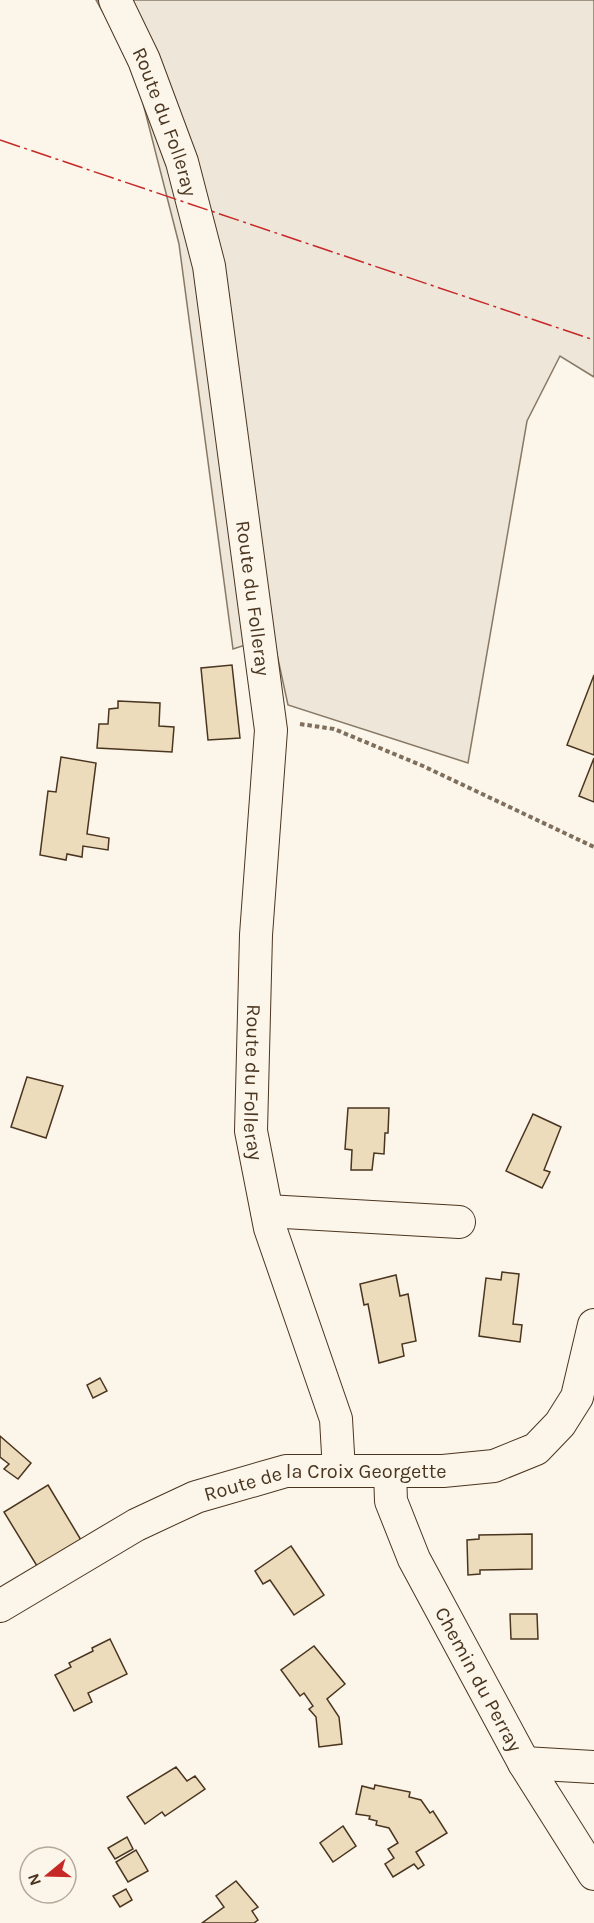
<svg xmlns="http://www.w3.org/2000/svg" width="594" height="1923" font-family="Karla,sans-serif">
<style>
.green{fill:#ede6d9;stroke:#887966;stroke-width:1.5}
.building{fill:#ecdcbc;stroke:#4a3520;stroke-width:1.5}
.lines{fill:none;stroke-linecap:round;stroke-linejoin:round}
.minor-casing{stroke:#4a3520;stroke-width:34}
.path{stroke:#7f6f5c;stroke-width:4;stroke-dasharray:4.5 3;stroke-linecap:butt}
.minor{stroke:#fbf6e9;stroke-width:32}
.power{stroke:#c62828;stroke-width:1.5;stroke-dasharray:21 4.5 3 4.5;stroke-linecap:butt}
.labels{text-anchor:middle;stroke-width:4.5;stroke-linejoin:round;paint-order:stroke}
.street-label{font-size:20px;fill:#4a3520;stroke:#fbf6e9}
</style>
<rect width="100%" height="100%" fill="#fbf6e9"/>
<polygon class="green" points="96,0 594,0 594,377 560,356 527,421 468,763 288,705 273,636 233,649 179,244 133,64"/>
<g class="building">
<polygon points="232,665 240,738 208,740 201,668"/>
<polygon points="594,675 594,755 567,745"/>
<polygon points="118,701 160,703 159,726 174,727 172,752 97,748 99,724 108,724 109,709 118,708"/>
<polygon points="61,757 96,763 87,834 109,838 108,850 83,846 82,857 67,854 66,860 40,855 48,791 56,792"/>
<polygon points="594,758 594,802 579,796"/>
<polygon points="27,1077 63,1086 46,1138 11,1127"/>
<polygon points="348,1108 389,1108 388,1133 385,1133 384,1154 374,1153 372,1170 351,1170 352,1150 345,1149"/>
<polygon points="533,1114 561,1127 544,1170 550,1172 542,1188 506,1171"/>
<polygon points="502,1272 519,1274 513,1324 522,1325 520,1342 479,1336 486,1278 501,1280"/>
<polygon points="396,1275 400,1296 408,1294 416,1341 402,1344 404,1356 379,1363 368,1304 364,1305 360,1284"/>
<polygon points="100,1378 107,1391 93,1398 87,1385"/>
<polygon points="0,1436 31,1463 18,1479 4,1469 9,1464 0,1457"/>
<polygon points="48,1485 81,1540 37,1566 4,1512"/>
<polygon points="532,1534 532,1569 480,1570 480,1574 468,1575 467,1540 479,1539 479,1535"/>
<polygon points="291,1546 324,1595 294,1615 270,1580 263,1584 255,1571"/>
<polygon points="510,1614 537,1614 538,1639 511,1639"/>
<polygon points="110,1639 127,1674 88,1693 92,1702 74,1711 55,1675 71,1667 69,1663 93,1651 92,1648"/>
<polygon points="314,1646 345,1684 327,1699 339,1717 342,1744 319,1747 316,1717 309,1709 313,1706 304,1693 300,1696 281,1670"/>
<polygon points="176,1767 187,1781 195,1776 205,1789 165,1816 162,1812 145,1824 127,1797"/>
<polygon points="375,1785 410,1792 409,1797 421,1800 430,1813 433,1811 447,1833 416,1852 424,1865 418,1869 414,1864 393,1877 385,1864 394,1858 388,1849 398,1843 389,1828 376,1825 377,1821 369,1819 370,1816 356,1814 362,1786 374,1789"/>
<polygon points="343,1826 356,1846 333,1862 320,1843"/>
<polygon points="127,1837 133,1849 115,1859 108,1848"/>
<polygon points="136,1850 148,1871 128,1882 116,1862"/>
<polygon points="236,1881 258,1907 252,1911 258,1920 254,1923 202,1923 224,1907 216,1896"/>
<polygon points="126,1889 132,1900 120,1907 113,1896"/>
</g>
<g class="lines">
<g class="minor-casing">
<g id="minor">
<path id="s1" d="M115 0 144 60 182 162 209 266 271 730 256 935 251 1131 270 1228 336 1419 339 1471"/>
<polyline points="267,1211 459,1222"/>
<path id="s2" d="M390 1472 391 1501 414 1559 524 1763 594 1874"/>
<path id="s3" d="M0 1606 136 1525 196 1497 286 1471H443L494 1466 536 1449 560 1424 577 1397 594 1325"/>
<polyline points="524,1763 594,1767"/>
</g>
</g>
<polyline class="path" points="300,724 334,729 423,766 594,847"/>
<use href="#minor" class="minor"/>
<polyline class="power" points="0,140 594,340"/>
</g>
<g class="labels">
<g class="street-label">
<text dy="7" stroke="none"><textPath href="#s1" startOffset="132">Route du Folleray</textPath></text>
<text dy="7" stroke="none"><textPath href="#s1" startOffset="618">Route du Folleray</textPath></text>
<text dy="7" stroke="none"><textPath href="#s1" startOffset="1104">Route du Folleray</textPath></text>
<text dy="7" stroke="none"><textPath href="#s3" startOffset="356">Route de la Croix Georgette</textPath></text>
<text dy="7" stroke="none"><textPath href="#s2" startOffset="228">Chemin du Perray</textPath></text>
</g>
</g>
<g transform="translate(48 1875) rotate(251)"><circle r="28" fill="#fbf6e9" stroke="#b4a999" stroke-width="1.5"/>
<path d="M0-4.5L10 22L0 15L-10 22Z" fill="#c62828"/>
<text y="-9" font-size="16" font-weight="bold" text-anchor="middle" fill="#4a3520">N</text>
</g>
</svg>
